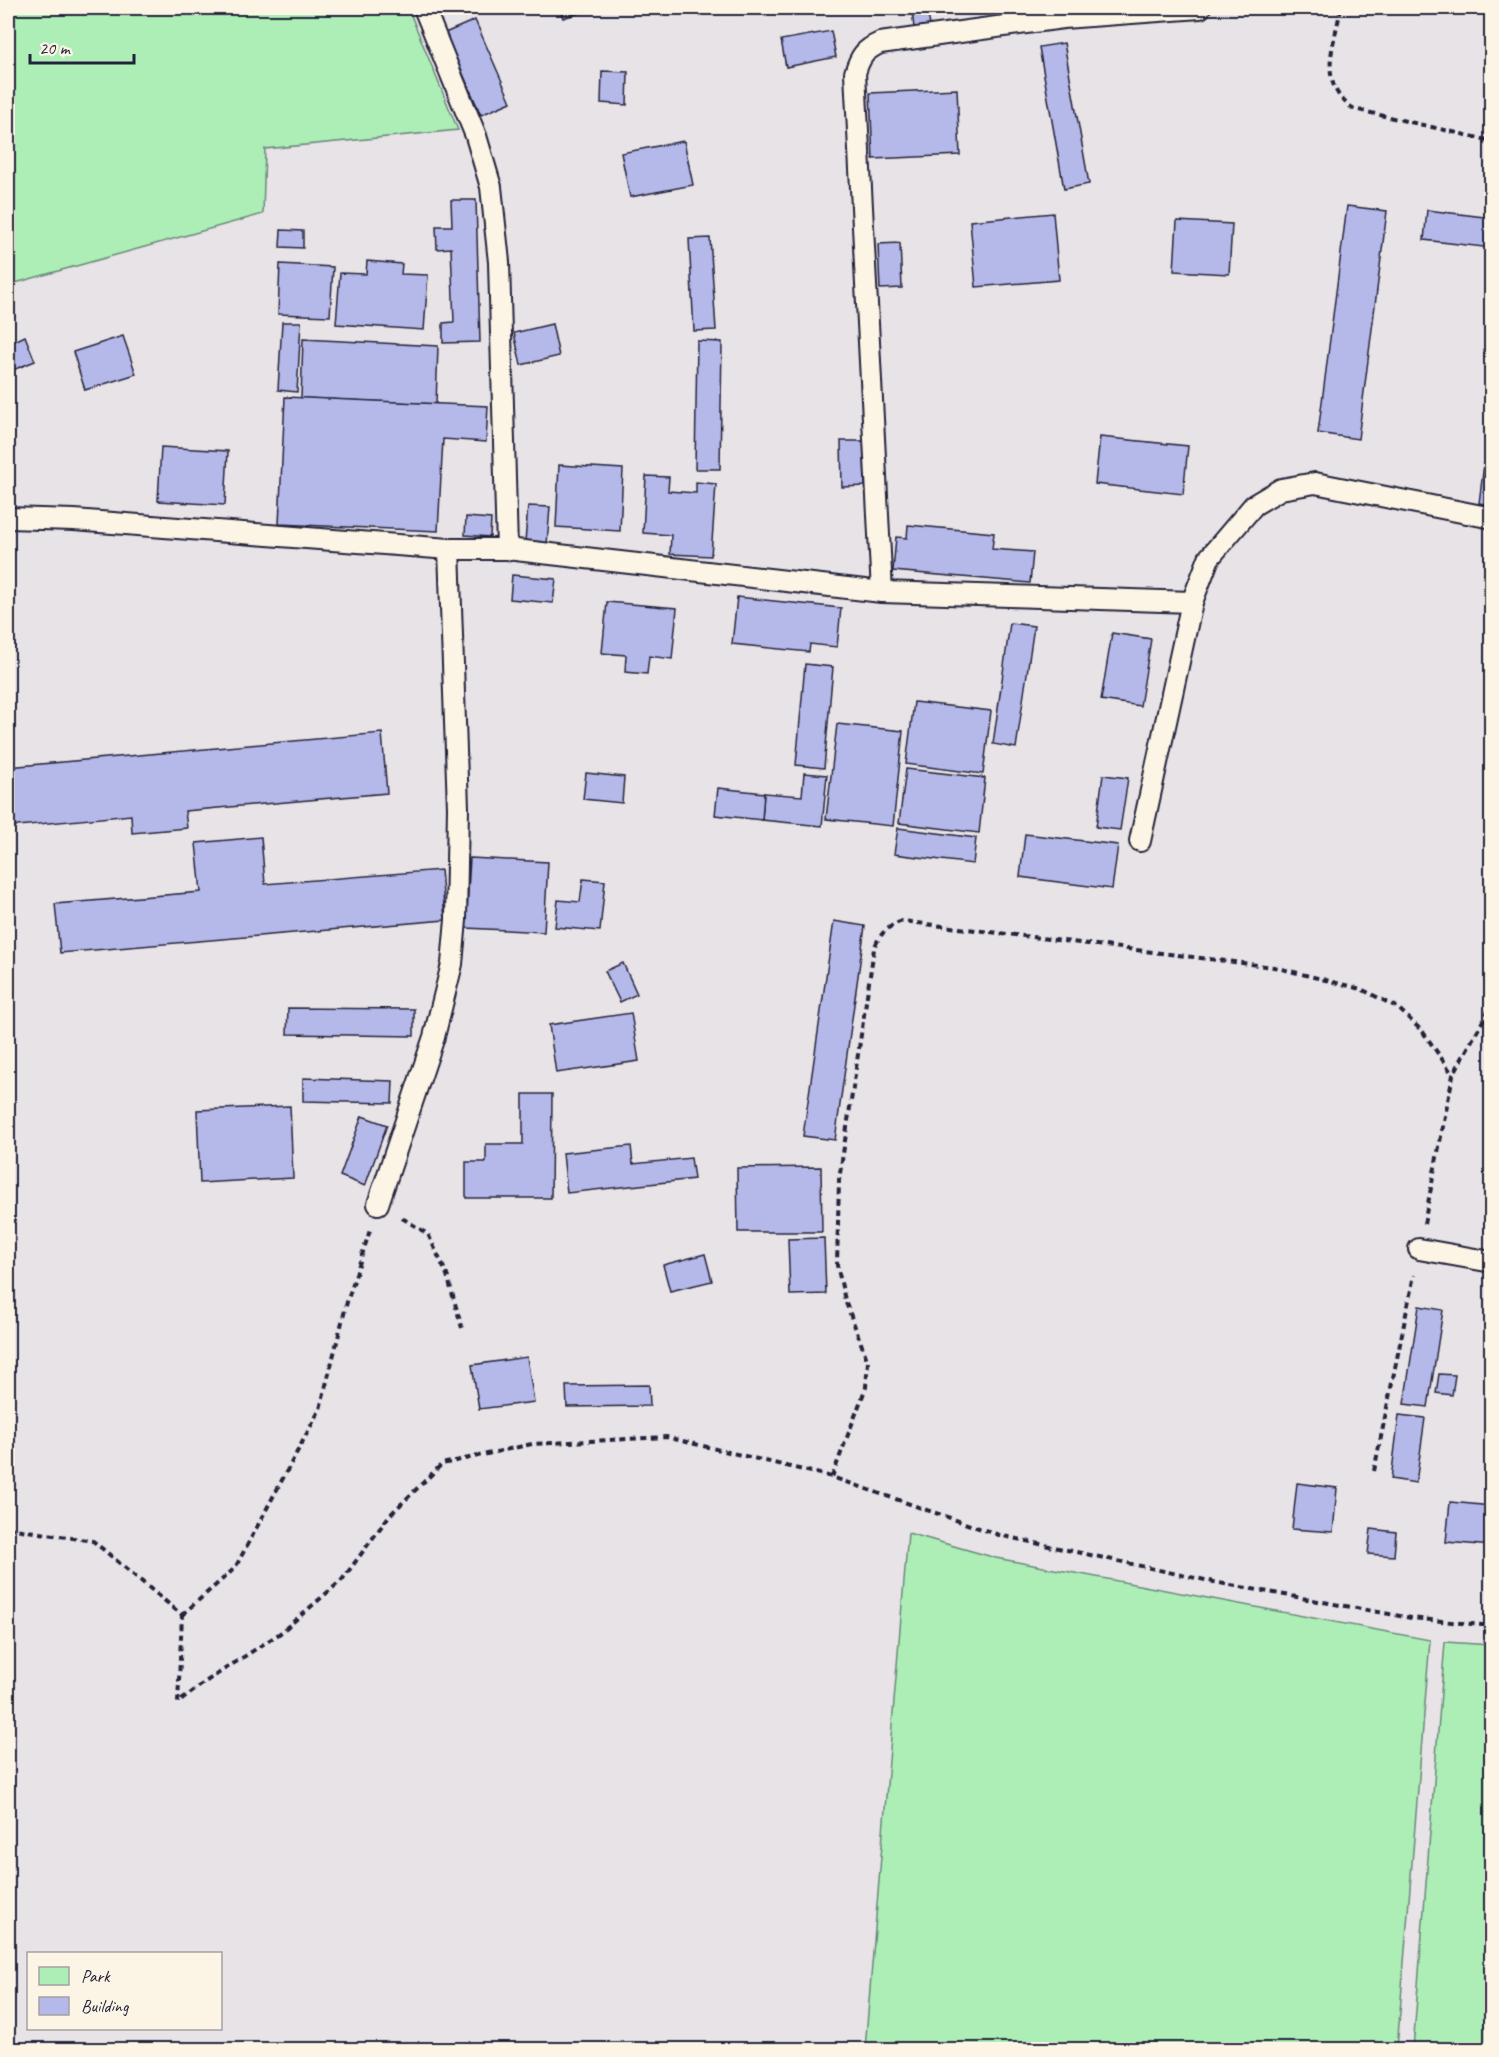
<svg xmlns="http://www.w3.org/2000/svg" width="1499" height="2057" font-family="Caveat,sans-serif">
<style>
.green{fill:#adeeb7;stroke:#688879;stroke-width:1.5}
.building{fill:#b5b9ea;stroke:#22223b;stroke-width:1.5}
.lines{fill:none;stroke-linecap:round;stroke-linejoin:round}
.lane-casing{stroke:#22223b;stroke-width:24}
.path{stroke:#22223b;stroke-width:4;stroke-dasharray:6 4.5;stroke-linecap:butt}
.lane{stroke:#fcf5e5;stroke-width:20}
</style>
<rect width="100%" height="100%" fill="#e7e3e6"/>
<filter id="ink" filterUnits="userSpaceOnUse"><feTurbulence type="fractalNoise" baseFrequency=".0167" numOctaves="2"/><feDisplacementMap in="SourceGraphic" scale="12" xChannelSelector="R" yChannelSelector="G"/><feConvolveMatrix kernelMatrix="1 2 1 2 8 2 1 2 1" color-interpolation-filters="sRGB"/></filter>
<g filter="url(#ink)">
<g class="green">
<polygon points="8,8 408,8 458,130 265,149 263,214 8,285"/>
<polygon points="908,1533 996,1558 1430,1640 1397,2049 865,2049"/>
<polygon points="1445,1642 1491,1645 1491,2049 1413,2049"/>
</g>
<g class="building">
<polygon points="559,8 584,8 586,11 563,18"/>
<polygon points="927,8 930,26 914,28 912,10"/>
<polygon points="475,20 511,102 481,115 445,33"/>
<polygon points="831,31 836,57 786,67 781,40"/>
<polygon points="1064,43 1089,184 1064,189 1039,47"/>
<polygon points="602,71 628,72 627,105 601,103"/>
<polygon points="957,89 960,155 873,159 870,93"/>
<polygon points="684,141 693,185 630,197 621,153"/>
<polygon points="451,200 476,200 480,342 443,343 443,323 454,322 451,248 437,249 436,226 452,226"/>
<polygon points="1347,206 1387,211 1358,439 1318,433"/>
<polygon points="1427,210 1492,218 1492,248 1424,240"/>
<polygon points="1053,213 1059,280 976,287 970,221"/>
<polygon points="1177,221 1232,224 1229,274 1174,271"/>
<polygon points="281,230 303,231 303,248 280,247"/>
<polygon points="710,238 716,330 694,331 689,239"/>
<polygon points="900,243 902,288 880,289 878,244"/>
<polygon points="367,261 402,264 401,274 428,275 424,330 336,324 340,273 366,274"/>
<polygon points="280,264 333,267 330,316 278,314"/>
<polygon points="282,322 301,322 297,392 278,390"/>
<polygon points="552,324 559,356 521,365 514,333"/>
<polygon points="25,336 35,361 8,372 8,344"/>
<polygon points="123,336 136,374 85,390 73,352"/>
<polygon points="303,339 438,346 436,404 301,398"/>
<polygon points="697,341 722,342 720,469 695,469"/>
<polygon points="285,397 488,406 486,442 443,439 438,531 279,524"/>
<polygon points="1100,437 1188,446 1183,494 1095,484"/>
<polygon points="841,441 864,441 865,486 842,487"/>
<polygon points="161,447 228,451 225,505 158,501"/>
<polygon points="1484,464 1492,465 1492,505 1479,503"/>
<polygon points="559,465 623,469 620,531 556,527"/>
<polygon points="646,476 669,477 668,491 696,493 696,482 716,484 711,556 670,554 671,535 643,533"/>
<polygon points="528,506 550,507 547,544 525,542"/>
<polygon points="466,517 491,519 490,537 465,535"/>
<polygon points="908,525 994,533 992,549 1033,552 1030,583 893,571 896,537 907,538"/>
<polygon points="512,575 556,579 553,603 510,599"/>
<polygon points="737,597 841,608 837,647 810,644 809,652 732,644"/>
<polygon points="607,602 677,608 672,659 649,656 647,674 625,672 626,655 602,653"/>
<polygon points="1010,623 1034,626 1016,748 993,744"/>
<polygon points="1112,633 1151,639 1140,706 1101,700"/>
<polygon points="805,664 833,667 824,768 796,765"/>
<polygon points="914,702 991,711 983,774 906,764"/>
<polygon points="837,724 903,731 893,826 826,819"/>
<polygon points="382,733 387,793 185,811 187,828 132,833 131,815 8,827 8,767"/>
<polygon points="906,769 985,778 979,833 899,823"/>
<polygon points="586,773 624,777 622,803 583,799"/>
<polygon points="804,773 827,775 822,826 762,820 764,793 802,796"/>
<polygon points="1103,775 1128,778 1120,830 1096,827"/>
<polygon points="718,788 764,793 762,820 715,815"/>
<polygon points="898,828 976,838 973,864 894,854"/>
<polygon points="1025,834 1118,845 1112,889 1020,877"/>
<polygon points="261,837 265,884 441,870 445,920 60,953 55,904 201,892 196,843"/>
<polygon points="470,858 548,862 544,932 466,928"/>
<polygon points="583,879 605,881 600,931 555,927 558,900 580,902"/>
<polygon points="834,921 865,926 835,1140 803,1136"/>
<polygon points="623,963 637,994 620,1002 605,971"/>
<polygon points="288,1008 414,1009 414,1036 287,1034"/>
<polygon points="631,1013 639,1061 556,1073 549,1025"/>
<polygon points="303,1078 393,1081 392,1103 303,1101"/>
<polygon points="523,1094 552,1094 551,1198 466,1198 466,1162 486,1162 486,1144 523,1144"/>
<polygon points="290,1106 293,1178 200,1183 197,1110"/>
<polygon points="362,1116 387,1125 365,1186 340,1176"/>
<polygon points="631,1146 633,1164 691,1158 694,1179 567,1193 563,1153"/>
<polygon points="821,1167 822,1232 738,1232 737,1168"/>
<polygon points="824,1238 826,1294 790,1295 788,1239"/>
<polygon points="705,1254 712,1281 670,1291 663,1265"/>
<polygon points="1419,1306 1443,1310 1428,1407 1404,1404"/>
<polygon points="527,1357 534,1402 479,1409 472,1365"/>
<polygon points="1439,1374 1455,1375 1452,1395 1436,1393"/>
<polygon points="649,1385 650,1406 567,1407 566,1386"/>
<polygon points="1399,1415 1425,1418 1416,1483 1391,1479"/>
<polygon points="1297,1483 1337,1488 1333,1532 1292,1529"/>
<polygon points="1450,1502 1492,1506 1492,1546 1446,1542"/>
<polygon points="1371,1529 1396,1532 1394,1556 1368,1554"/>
</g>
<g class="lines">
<g class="lane-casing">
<g id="lane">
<polyline points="424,8 476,136 491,187 499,262 507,549"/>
<polyline points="8,518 74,520 449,549 507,549 882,592 1192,602"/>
<path d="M882 592 855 73C860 57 864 50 880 43L1063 18 1200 8"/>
<polyline points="1140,841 1192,602 1209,558 1254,505 1281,489 1315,483 1492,518"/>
<polyline points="378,1204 434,1037 452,964 456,920 458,808 449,549"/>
<polyline points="1419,1249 1492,1262"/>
</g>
</g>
<g class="path">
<path d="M1341 8C1334 45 1316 85 1354 109L1492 141"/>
<polyline points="402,1218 428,1234 447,1275 462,1328"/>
<polyline points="1424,1224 1453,1075 1492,1004"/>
<polyline points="1374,1471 1414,1275"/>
<path d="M832 1477 866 1387 868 1362 845 1300 837 1265 839 1180 874 949C880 933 887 927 902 921L1274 967 1361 989 1397 1007 1423 1032 1453 1075"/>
<polyline points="8,1528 93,1541 182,1615 178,1703 205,1682 279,1634 342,1580 389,1516 442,1464 532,1444 666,1437 832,1477 999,1535 1214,1582 1411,1618 1492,1626"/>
<polyline points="182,1615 235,1568 320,1409 347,1302 370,1230"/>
</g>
<use href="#lane" class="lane"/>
</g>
</g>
<rect width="1499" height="2057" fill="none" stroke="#fcf5e5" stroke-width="30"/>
<rect x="15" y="15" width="1469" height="2027" fill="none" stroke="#22223b" stroke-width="2" filter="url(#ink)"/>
<rect x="27" y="1952" width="195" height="78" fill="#fcf5e5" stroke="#a5a1a1" stroke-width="1.5"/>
<rect x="39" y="1967" width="30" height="18" fill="#adeeb7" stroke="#a5a1a1" stroke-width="1.5"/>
<text x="81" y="1982" font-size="18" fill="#22223b">Park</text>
<rect x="39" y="1997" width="30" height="18" fill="#b5b9ea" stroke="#a5a1a1" stroke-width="1.5"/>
<text x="81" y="2012" font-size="18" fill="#22223b">Building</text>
<path d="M30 54v9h104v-9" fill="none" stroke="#22223b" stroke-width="3"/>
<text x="39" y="54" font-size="18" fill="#22223b" stroke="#fcf5e5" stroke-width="4.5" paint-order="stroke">20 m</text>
</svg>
